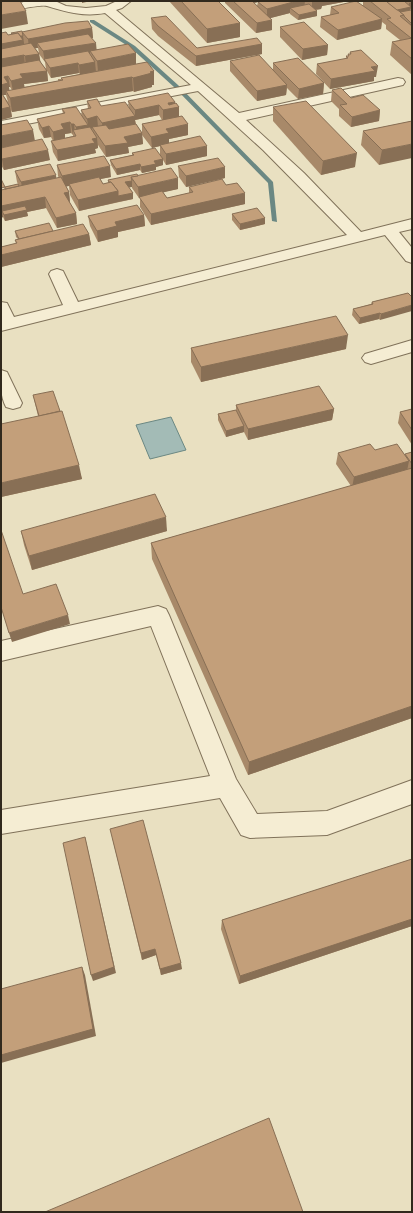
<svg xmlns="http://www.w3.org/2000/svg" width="413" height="1213" font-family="Georgia,serif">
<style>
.water{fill:#a3bbb6;stroke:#6b8883}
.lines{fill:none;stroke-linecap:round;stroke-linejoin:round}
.stream{fill:#6b8883;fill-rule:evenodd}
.minor-casing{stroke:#80725a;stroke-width:2}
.minor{fill:#f5edd3;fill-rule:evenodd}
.wall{fill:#a88969;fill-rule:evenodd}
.shaded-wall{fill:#886f55}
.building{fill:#c39f7a;stroke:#886f55}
</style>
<rect width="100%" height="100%" fill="#e9e0c1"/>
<polygon class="water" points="171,417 186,450 150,459 136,425"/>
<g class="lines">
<polygon class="stream" points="90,20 94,20 135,46 178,85 273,182 277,222 272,221 268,183 174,87 131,48 90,22"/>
<g class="minor-casing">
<g id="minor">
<path d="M31 1H55L66 6 86 8 106 6 117 1H131L122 8 116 10 239 113 398 78 403 79 405 82 403 85 246 120 304 173 361 232 412 219V229L399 232 412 248V263L406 261 385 235 1 331V302L7 303 14 317 63 305 49 274 51 271 57 269 63 271 78 302 347 235 263 150 198 91 1 129V121L191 85 105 13C84 17 67 12 47 6 41 4 10 11 1 13V5Z"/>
<polygon points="412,340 412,352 371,364 365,362 362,358 365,354"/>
<path d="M1 370 7 372 22 403 20 407 13 409 6 407C0 396 1 383 1 370Z"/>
<polygon points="158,606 166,609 169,615 236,779 257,814 327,811 412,780 412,804 327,835 250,838 241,835 220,798 1,834 1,810 210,776 151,626 1,661 1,641"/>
</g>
</g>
<use href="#minor" class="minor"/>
</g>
<g class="wall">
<polygon points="169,1 218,1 240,23 240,37 207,43"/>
<path d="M225 1H349L322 6 321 9 316 10 317 11V16L298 20 290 14V13L270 18 272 30 256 33 225 3ZM261 1 258 2 257 6 254 3Z"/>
<polygon points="363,1 386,1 387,2 392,1 412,1 412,7 411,8 410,10 412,11 412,75 390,55 392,42 400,40 386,29 386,25 382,22 381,29 337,40 320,27 321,17 330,15 331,7 363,6"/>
<polygon points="151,18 197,48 262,44 262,54 196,66 158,36 152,29"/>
<polygon points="280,27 328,45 327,55 302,60 280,37"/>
<path d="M92 28 93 38H92L96 49 136 64 154 71V85H152V87L134 92 133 91 12 112 11 110 12 117 1 120V33L8 35H11V33L22 32ZM35 48H38L39 53ZM39 54 45 62 46 69 40 62ZM47 71 51 78 79 73 80 74 61 78V79H58V81L24 87V84L48 81ZM9 87H10L12 90H9ZM3 95H6L8 102Z"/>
<polygon points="350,52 376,77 374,77 374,81 330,89 316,74 317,64 346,59 346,56 348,56 348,54 350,54"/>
<polygon points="230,61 273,70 273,63 324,83 323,94 298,99 287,88 286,95 257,101 230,71"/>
<polygon points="332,90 351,98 380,110 379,121 351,127 339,116 339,109 331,101"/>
<path d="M87 101 101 106 129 107 128 101 175 103 179 107V116L188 135 169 139V143L207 156 166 165 163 160V165L156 167V170L142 173 140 170 117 175 111 165 110 160 132 155V153L160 155V146L152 148 142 135 143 144 128 147 129 153 106 157 98 145V148L95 149 96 153 58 161 53 152 51 141H53L51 137 44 138 39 129 37 119 63 114 62 109 82 115 81 110 88 109ZM159 115 162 120 142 124V133L136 124 135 120ZM71 133 73 135V136L65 138V134Z"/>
<polygon points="273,107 355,167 321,175 273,121"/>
<polygon points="412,121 379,165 361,145 363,131"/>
<polygon points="1,148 50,160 4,170 1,165"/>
<polygon points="57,165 111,177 100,179 103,184 108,183 108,180 138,176 178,189 163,192 167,198 189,193 189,187 226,185 245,204 151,225 140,207 140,198 139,198 132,188 132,187 129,187 133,193 133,199 79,211 70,195 69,186 66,186 69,192 70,203 76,213 77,224 57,228 46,208 27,212 28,216 5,221 3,217 1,218 5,187 18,184 17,182 15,171 56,178 59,178 58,176"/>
<polygon points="178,166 225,178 186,187 179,177"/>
<polygon points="232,214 265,218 265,224 240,230 232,220"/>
<polygon points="144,215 145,226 118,232 118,237 98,242 90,226 88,216"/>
<polygon points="15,231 53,231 89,234 91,245 1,267 1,247 16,244 15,240 18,239 16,237"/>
<polygon points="408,293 380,320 379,319 359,324 352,315 353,309 371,304 372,302"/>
<polygon points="191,348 346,349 201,382 191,362"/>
<polygon points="33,395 60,411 82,479 1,497 38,416"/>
<polygon points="236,405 334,409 332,420 248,440 244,432 226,437 218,420 218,414 236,410"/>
<polygon points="412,409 412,445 398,423 400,412"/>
<polygon points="375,450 405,455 412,452 412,718 248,775 152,559 151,543 351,486 336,464 338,453"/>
<polygon points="21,531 167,531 32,570 24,545"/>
<polygon points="112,837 182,969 161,975 156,955 142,960"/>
<polygon points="412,860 412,926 239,984 221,929 222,920"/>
</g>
<g class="shaded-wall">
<polygon points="1,1 29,1 1,6"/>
<polygon points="82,1 91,1 82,3"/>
<polygon points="249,1 263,1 249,4"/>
<polygon points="297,1 305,1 304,9 290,8 290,13 267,19 267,9"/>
<polygon points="312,1 349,1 322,6 321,9 312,10"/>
<polygon points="412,2 412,7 411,8 410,12 401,14 396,10 409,7 409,3"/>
<polygon points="26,11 28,24 1,29 1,15"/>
<polygon points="317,11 317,16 298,20 299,15"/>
<polygon points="382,19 381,29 337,40 338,30"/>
<polygon points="272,20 272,30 256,33 257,23"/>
<polygon points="240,23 240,37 207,43 207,29"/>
<polygon points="92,28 93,38 40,47 37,43 38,48 29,49 28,39"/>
<polygon points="23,36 25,50 1,55 1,44 14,37"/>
<polygon points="96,43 97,54 90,51 90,55 44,59 45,62 43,51"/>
<polygon points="262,44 262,54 196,66 196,56"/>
<polygon points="328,45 327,55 302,60 303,49"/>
<polygon points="136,53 136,64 98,71 97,61"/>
<polygon points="39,54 41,64 26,67 25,56"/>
<polygon points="24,55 25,65 1,70 1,59"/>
<polygon points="95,62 96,72 80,75 79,65"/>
<polygon points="78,63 79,73 51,78 50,68"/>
<polygon points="378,66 376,77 374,77 374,81 330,89 331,79 371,67"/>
<polygon points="47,71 48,81 24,84 25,89 13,91 11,81 20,74"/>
<polygon points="154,71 154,85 152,85 152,87 134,92 133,78"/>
<polygon points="8,76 10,87 9,87 10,94 6,91 6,95 2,95 1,85 4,77"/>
<polygon points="132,77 133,91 12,112 10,98"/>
<polygon points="324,83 323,94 298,99 299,89"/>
<polygon points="287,85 286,95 257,101 257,91"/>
<polygon points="175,102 175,108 179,107 179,118 163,121 163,110 168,103"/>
<polygon points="159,105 159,115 135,120 136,127 103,133 102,123 135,116 135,110"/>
<polygon points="10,107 12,117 1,120 1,109"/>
<polygon points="380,110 379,121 351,127 352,117"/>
<polygon points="97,116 98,127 89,129 77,138 76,127 88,125 87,119"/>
<polygon points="70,122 71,133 65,134 65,140 54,142 53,132 61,124"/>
<polygon points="71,124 74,124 75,134 73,130 73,135"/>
<polygon points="188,124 188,135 169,139 169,144 160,145 160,146 152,148 151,137 166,129"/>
<polygon points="49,126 51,137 44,138 42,128"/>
<polygon points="33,130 35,141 1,148 1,136"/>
<polygon points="142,133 143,144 128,147 129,153 106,157 105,146 124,137"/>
<polygon points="97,138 98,148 95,149 96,153 58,161 57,150 92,139"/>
<polygon points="412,144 412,158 379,165 382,150"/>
<polygon points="207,146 207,156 166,165 166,154"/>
<polygon points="48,150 50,160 4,170 2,159"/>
<polygon points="357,153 355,167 321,175 323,161"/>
<polygon points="163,159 163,165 156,167 156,170 142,173 141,167 154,161"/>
<polygon points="140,164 140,170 117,175 116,169"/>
<polygon points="110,166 111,177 70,185 69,184 69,186 64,187 62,176"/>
<polygon points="225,167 225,178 186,187 186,176"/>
<polygon points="56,175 57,186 23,193 21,182"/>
<polygon points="178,178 178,189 139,198 138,187"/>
<polygon points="132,181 132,187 126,188 125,182"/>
<polygon points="118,191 118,202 79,211 78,200"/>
<polygon points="69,192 70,203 64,193"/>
<polygon points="133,193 133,199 118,202 118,196"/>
<polygon points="245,193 245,204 151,225 151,214"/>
<polygon points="45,197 46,208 27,212 28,216 5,221 4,215 2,211 3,217 1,218 1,206"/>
<polygon points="76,213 77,224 57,228 56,218"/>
<polygon points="144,215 145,226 118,232 118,237 98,242 97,231 115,222"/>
<polygon points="265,218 265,224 240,230 240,224"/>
<polygon points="89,234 91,245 1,267 1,255"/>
<polygon points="412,305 412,311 380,320 381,314"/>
<polygon points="380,313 379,319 359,324 360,318"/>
<polygon points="348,335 346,349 201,382 201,367"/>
<polygon points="334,409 332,420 248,440 248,429"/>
<polygon points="244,426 244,432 226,437 226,431"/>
<polygon points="409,461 407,471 352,488 354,477"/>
<polygon points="79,465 82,479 1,497 1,483"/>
<polygon points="166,517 167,531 32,570 29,556"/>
<polygon points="68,615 70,624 12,642 9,633"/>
<polygon points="412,706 412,718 248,775 249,762"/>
<polygon points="85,837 116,973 93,981 91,975"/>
<polygon points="412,919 412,926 239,984 240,976"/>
<polygon points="155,949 156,955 142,960 141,953"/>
<polygon points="181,963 182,969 161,975 160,969"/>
<polygon points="82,967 85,975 96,1036 1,1063 1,1055"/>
</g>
<g class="building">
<polygon points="1,1 20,1 26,11 1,15"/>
<polygon points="181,1 218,1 240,23 207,29"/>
<polygon points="233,1 252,1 272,20 257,23"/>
<polygon points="263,1 297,1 267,9 258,2"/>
<polygon points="356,1 382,19 338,30 321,17 339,13 331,7"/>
<polygon points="370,1 386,1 404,15 400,16 412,26 412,38 411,38 387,19 391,18"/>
<polygon points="392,1 404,1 411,7 397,10 387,2"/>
<polygon points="309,4 317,11 299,15 290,8"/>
<polygon points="411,10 412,11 412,24 404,16 404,15 400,12"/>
<polygon points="166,16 197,48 257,38 262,44 196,56 158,26 151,18"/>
<polygon points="88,21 92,28 28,39 22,32 65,23"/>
<polygon points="304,22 328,45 303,49 280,27"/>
<polygon points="22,31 23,36 20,36 18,33 12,34 11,33"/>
<polygon points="6,32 8,35 18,33 23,40 1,44 1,33"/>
<polygon points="88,34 96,43 43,51 37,43"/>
<polygon points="412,38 412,59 392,42"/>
<polygon points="31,43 39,54 25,56 24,55 1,59 1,49"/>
<polygon points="128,44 136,53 97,61 90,51"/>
<polygon points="361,50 378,66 371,67 375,71 331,79 317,64 348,58 346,56 349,56 348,54 351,54 350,52"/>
<polygon points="88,51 95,62 79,65 78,63 50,68 44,59"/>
<polygon points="259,55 287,85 257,91 230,61"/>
<polygon points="298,58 324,83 299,89 273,63"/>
<polygon points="39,60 47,71 20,74 23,78 11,81 8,76 4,77 8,83 1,85 1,67"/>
<polygon points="147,62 154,71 150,72 152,73 133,78 132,77 10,98 6,91 63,80 61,78"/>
<polygon points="341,88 351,98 363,95 380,110 352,117 340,105 347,104 332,90"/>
<polygon points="1,92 10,107 1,109"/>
<polygon points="168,93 175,102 168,103 169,105 176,103 179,107 163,110 159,105 135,110 128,101"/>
<polygon points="97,99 101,106 125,102 135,116 102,123 97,116 87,119 81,110 91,108 87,101"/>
<polygon points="306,101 357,153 323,161 273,107"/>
<polygon points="76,107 88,125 76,127 74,124 71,124 70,122 61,124 64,129 53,132 49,126 42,128 37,119 65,113 62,109"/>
<polygon points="182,116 188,124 166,129 169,133 151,137 142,124"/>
<polygon points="27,120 33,130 1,136 1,125"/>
<polygon points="412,121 412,144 382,150 363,131"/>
<polygon points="136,124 142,133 124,137 128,143 105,146 92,127 106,125 109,129"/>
<polygon points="90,127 97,138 92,139 95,143 57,150 51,141 76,136 73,130"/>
<polygon points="200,136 207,146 166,154 160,145"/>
<polygon points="42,139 48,150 2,159 1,158 1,148"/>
<polygon points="155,148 163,159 154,161 156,164 141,167 140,164 116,169 110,160 134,155 132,153"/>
<polygon points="104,156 110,166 62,176 57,165"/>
<polygon points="218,158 225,167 186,176 178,166"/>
<polygon points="50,164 56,175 21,182 15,171"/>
<polygon points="171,168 178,178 138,187 131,177"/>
<polygon points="137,174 138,176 131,177 132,181 125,182 133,193 118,196 118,191 111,182 109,182 108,180"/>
<polygon points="61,177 69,192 64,193 76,213 56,218 45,197 1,206 1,190"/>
<polygon points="99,177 103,184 111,182 118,191 78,200 69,184"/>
<polygon points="1,179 5,187 1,188"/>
<polygon points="222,179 226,185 237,183 245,193 151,214 139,197 162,191 167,198 193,192 189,187"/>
<polygon points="18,184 19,186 5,189 5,187"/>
<polygon points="137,205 144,215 115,222 117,226 97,231 88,216"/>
<polygon points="25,206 27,210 4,215 2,211"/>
<polygon points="257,208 265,218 240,224 232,214"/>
<polygon points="49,223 53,231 19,239 15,231"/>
<polygon points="83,224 89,234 1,255 1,247 17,243 15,240"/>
<polygon points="408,293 412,297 412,305 381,314 380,313 360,318 353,309 373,304 372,302"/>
<polygon points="336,316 348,335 201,367 191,348"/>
<polygon points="319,386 334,409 248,429 236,405"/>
<polygon points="53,391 60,411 39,416 33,395"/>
<polygon points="412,409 412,430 400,412"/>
<polygon points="236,410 244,426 226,431 218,414"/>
<polygon points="62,411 79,465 1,483 1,424"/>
<polygon points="370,444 375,450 397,444 409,461 354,477 338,453"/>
<polygon points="412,452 412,464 405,454"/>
<polygon points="412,468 412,706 249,762 151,543"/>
<polygon points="155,494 166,517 29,556 21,531"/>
<polygon points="1,530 23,594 56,584 68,615 9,633 1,607"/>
<polygon points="143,820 181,963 160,969 155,949 141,953 110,829"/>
<polygon points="85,837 114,967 91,975 63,843"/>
<polygon points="412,859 412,919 240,976 222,920"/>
<polygon points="82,967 93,1029 1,1055 1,989"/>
<polygon points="269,1118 303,1212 45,1212"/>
</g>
<rect width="413" height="1213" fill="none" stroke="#31291d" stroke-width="4"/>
</svg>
